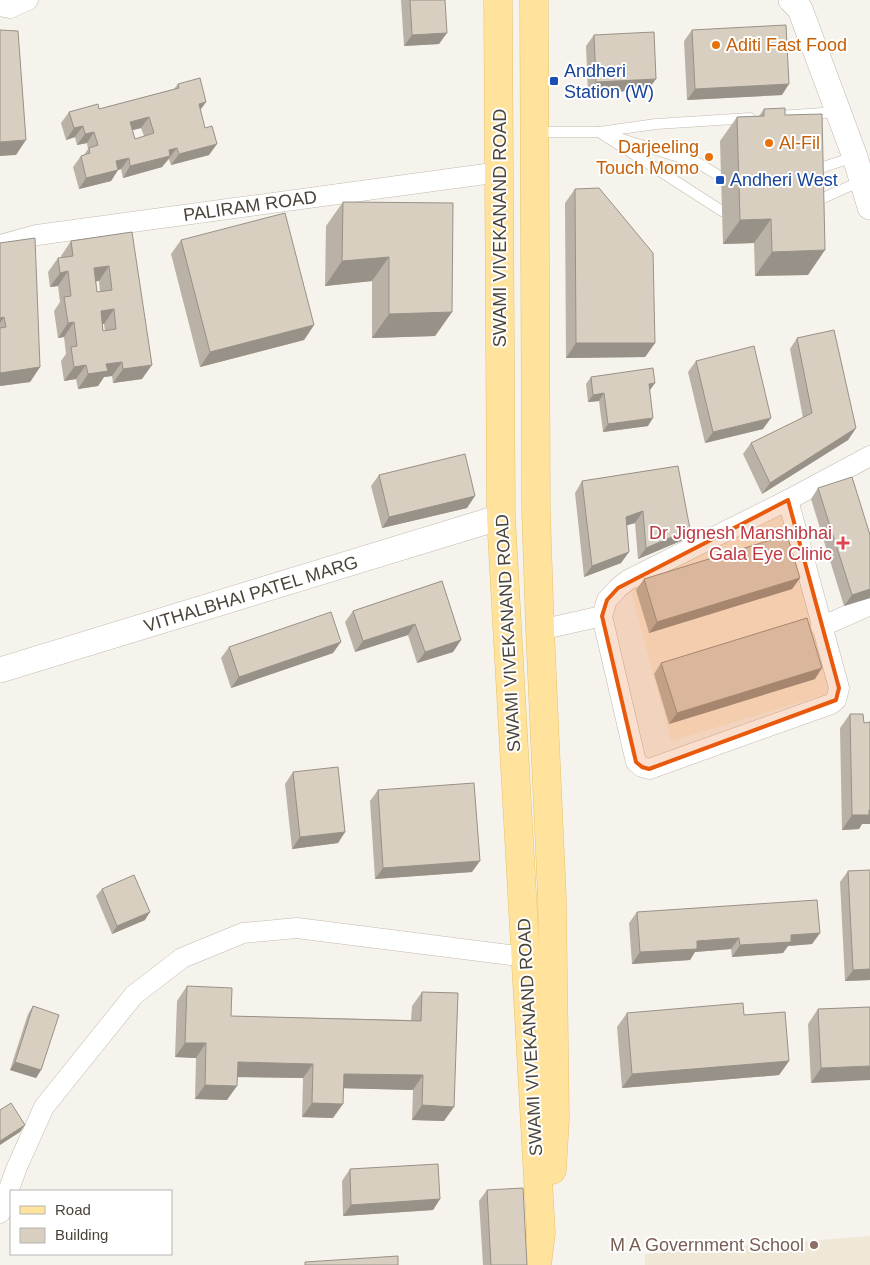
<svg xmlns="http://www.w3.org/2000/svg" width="870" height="1265" font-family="Helvetica,sans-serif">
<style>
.commercial{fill:#f7ead8}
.education{fill:#efe8d6}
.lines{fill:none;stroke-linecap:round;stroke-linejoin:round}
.service-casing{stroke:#c2bbae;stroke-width:11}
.minor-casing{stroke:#c2bbae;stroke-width:21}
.tertiary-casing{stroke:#c2bbae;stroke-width:26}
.primary-casing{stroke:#e6c16a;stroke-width:29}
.service{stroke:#fff;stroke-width:10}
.minor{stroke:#fff;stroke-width:20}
.tertiary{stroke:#fff;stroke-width:25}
.primary{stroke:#ffe39c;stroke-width:28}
.wall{fill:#bab2a6;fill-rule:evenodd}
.shaded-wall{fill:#979187}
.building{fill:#d8cfc1;stroke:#979187;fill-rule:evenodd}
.marked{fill:#e8590c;fill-opacity:0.2;stroke:#e8590c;stroke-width:4;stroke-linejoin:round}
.food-dot{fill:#e8710a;stroke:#fff;stroke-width:2}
.transit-dot{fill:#1a4fb4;stroke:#fff;stroke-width:2}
.health-dot{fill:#e0444e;stroke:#fff;stroke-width:2}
.education-dot{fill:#8d6e63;stroke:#fff;stroke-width:2}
.labels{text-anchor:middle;stroke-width:4;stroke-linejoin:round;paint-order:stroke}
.food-label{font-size:18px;fill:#c56008;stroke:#fff;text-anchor:start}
.transit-label{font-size:18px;fill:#164399;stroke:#fff;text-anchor:start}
.street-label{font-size:18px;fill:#4b4439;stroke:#fff}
.health-label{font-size:18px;fill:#be3a42;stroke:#fff;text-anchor:end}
.education-label{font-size:18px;fill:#785e54;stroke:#fff;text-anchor:end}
</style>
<rect width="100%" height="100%" fill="#f6f3ec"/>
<polygon class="commercial" points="781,515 831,693 671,741 630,588"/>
<polygon class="education" points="870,1236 870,1265 645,1265 645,1254"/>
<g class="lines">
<g class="service-casing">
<g id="service">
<polyline points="779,116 837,112"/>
<polyline points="535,132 599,132 656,124 750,118"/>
<polyline points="599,132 722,211"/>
<polyline points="612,136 698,163 721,177"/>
<polyline points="811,171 854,157"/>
<polyline points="812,203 861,181"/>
</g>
</g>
<g class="minor-casing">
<g id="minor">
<polyline points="0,6 10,8 28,0"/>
<polyline points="0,245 37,235 500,172"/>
<polyline points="602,616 636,762 642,767 649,769 831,704 836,700 839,688 788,500"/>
<polyline points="821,627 870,605"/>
<polyline points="540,630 602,616 607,600 618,588 628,580 788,500 870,456"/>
<polyline points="0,1213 17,1167 44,1107 134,995 182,958 243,933 297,928 526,957"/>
</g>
</g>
<g class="tertiary-casing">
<g id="tertiary">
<polyline points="791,0 800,9 855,157 870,207"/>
<polyline points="0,670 501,517"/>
</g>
</g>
<g class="primary-casing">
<g id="primary">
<polyline points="498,0 501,517 541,1233 537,1265"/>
<polyline points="534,0 536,511 540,630 552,898 555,1119 552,1170"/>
</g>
</g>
<use href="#service" class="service"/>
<use href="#minor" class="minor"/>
<use href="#tertiary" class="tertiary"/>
<use href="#primary" class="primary"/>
</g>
<g class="wall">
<polygon points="401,0 445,0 439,44 404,46"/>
<polygon points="692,30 782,95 687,100 684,41"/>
<polygon points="594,35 648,90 588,93 586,46"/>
<path d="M178 84 206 102 200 110 209 155 171 165 169 159 168 160 162 167 123 178 121 169 118 170 111 181 79 189 73 167 81 156 84 155 88 149 87 143 77 145 75 137 66 140 61 123 69 112 99 109 174 89ZM141 128 144 136 135 139 132 130Z"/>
<polygon points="764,109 785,115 808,275 755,276 754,243 723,244 720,141 737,117 759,116"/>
<polygon points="575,189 655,343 645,357 566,358 565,203"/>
<polygon points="343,202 452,312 435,336 372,338 372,281 325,286 326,226"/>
<path d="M132 232 142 379 113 383 112 376 104 377 98 386 78 389 76 379 64 381 61 361 66 354 64 337 58 338 54 311 60 302 58 286 50 287 48 272 58 258H62L61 256 71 241ZM96 281H99L100 292H97ZM102 324H104L105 331H103Z"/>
<polygon points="181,240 314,325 304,340 200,367 171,254"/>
<polygon points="0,243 40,367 30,382 0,386"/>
<polygon points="797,338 856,428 848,440 762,494 743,454 751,443 803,418 790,349"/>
<polygon points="696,361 763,429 705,443 688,372"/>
<polygon points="591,377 655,383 650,390 648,426 603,432 599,401 588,402 586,384"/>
<polygon points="678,466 683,540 638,559 635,523 627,525 621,563 584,577 575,493 582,481"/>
<polygon points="379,475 467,508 382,528 371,486"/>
<polygon points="818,488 870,598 844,606 811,499"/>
<polygon points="800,578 792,589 649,633 636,590 644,579"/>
<polygon points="442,581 461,640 453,652 417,663 408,635 355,652 345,622 353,611"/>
<polygon points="229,647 333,653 231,688 221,658"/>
<polygon points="661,663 815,679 669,724 654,674"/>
<polygon points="850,714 864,723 870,722 870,824 862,824 859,829 842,830 840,728"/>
<polygon points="293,772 345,832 338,843 292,849 285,784"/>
<polygon points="378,790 472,872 375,879 370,801"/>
<polygon points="870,870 870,980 845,981 840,882 848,871"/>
<polygon points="102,889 145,920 112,934 96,896"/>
<polygon points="637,912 820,933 812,944 788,946 783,953 732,957 731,949 695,952 690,960 632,964 629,923"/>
<polygon points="187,986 231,1016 411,1020 412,1006 422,992 444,1121 412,1120 413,1090 344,1088 333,1118 302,1117 303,1078 237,1077 227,1100 195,1099 196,1058 175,1057 177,1001"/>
<polygon points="33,1006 41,1070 36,1078 10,1070 28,1014"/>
<polygon points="870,1007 811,1083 808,1024 818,1009"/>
<polygon points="627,1013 789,1061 779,1075 622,1088 617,1027"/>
<polygon points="350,1169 440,1199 433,1210 343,1216 342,1181"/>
<polygon points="487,1190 527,1265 483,1265 479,1201"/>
</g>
<g class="shaded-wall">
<polygon points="447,33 439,44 404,46 412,35"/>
<polygon points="656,79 648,90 588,93 596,82"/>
<polygon points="789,84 782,95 687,100 695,89"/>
<polygon points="206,102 198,113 199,104"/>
<polygon points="149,117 141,128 122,133 130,122"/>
<polygon points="83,126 75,137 66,140 74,128"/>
<polygon points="94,132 87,143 77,145 85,134"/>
<polygon points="26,140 16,155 0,156 0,142"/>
<polygon points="217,144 209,155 171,165 179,154"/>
<polygon points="177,148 162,167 123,178 130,166 169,150"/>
<polygon points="129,158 121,169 118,170 111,181 79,189 86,178 116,161"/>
<polygon points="771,219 754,243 723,244 740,220"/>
<polygon points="825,250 808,275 755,276 772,252"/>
<polygon points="389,257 372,281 325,286 342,261"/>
<polygon points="109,266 99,281 84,283 94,268"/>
<polygon points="68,271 58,286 50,287 60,273"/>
<polygon points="114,309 104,324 91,325 101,311"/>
<polygon points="452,312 435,336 372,338 389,314"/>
<polygon points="4,317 0,323 0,318"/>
<polygon points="74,322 64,337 58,338 68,323"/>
<polygon points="314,325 304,340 200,367 210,352"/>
<polygon points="576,343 655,343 645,357 566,358"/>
<polygon points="122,362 112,376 104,377 98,386 78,389 88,374 106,364"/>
<polygon points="86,365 76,379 64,381 74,367"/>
<polygon points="152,365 142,379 113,383 123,369"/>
<polygon points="40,367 30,382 0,386 0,373"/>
<polygon points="655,383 649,391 649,384"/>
<polygon points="604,393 599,401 588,402 593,395"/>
<polygon points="653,418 648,426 603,432 608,424"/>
<polygon points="771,418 763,429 705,443 713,432"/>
<polygon points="856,428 848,440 762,494 770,483"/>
<polygon points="475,496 467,508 382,528 389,517"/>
<polygon points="643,511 635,523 618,528 626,517"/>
<polygon points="690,529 683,540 638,559 646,548"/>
<polygon points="629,552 621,563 584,577 592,566"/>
<polygon points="800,578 792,589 649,633 657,622"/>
<polygon points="870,589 870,598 844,606 852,595"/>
<polygon points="415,624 408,635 355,652 363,641"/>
<polygon points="461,640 453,652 417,663 425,652"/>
<polygon points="341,642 333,653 231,688 239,677"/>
<polygon points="822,668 815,679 669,724 677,713"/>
<polygon points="870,810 870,824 862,824 859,829 842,830 852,815"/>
<polygon points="345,832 338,843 292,849 300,837"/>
<polygon points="480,861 472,872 375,879 383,868"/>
<polygon points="150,912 145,920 112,934 117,926"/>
<polygon points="820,933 812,944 788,946 783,953 732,957 740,945 791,935"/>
<polygon points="739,938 731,949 695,952 690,960 632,964 640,952 697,941"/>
<polygon points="870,969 870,980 845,981 853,970"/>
<polygon points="185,1043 206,1043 196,1058 175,1057"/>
<polygon points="789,1061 779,1075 622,1088 632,1074"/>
<polygon points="15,1062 41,1070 36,1078 10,1070"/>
<polygon points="238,1062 313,1064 303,1078 228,1077"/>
<polygon points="870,1066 870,1080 811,1083 821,1068"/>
<polygon points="344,1074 423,1075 413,1090 334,1088"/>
<polygon points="205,1085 237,1086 227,1100 195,1099"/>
<polygon points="312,1103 343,1104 333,1118 302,1117"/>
<polygon points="422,1105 454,1107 444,1121 412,1120"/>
<polygon points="25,1125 20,1132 0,1145 0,1141"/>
<polygon points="440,1199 433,1210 343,1216 351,1205"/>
</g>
<g class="building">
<polygon points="410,0 445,0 447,33 412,35"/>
<polygon points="786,25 789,84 695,89 692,30"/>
<polygon points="0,30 18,31 26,140 0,142"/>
<polygon points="654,32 656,79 596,82 594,35"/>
<path d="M200 78 206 102 199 104 205 128 212 126 217 144 179 154 177 148 169 150 170 156 130 166 129 158 116 161 118 170 86 178 81 156 90 153 89 148 98 145 94 132 85 134 83 126 74 128 69 112 98 104 99 109 179 88 178 84ZM149 117 154 133 135 139 130 122Z"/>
<polygon points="785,108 785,115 822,114 825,250 772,252 771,219 740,220 737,117 764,116 764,109"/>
<polygon points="599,188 653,253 655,343 576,343 575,189"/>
<polygon points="343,202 453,203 452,312 389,314 389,257 342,261"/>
<polygon points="285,213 314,325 210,352 181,240"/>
<path d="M132 232 152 365 123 369 122 362 106 364 108 371 88 374 86 365 74 367 71 347 77 346 74 322 68 323 64 297 71 296 68 271 60 273 58 258 73 256 71 241ZM109 266 112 290 97 292 94 268ZM114 309 116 329 103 331 101 311Z"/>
<polygon points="35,238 40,367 0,373 0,328 6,327 4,317 0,318 0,243"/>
<polygon points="834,330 856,428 770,483 751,443 812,413 797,338"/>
<polygon points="754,346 771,418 713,432 696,361"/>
<polygon points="653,368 655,383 649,384 653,418 608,424 604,393 593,395 591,377"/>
<polygon points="465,454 475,496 389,517 379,475"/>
<polygon points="678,466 690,529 646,548 643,511 626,517 629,552 592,566 582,481"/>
<polygon points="852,477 870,535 870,589 852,595 818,488"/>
<polygon points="787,535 800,578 657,622 644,579"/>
<polygon points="442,581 461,640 425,652 415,624 363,641 353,611"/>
<polygon points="331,612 341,642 239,677 229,647"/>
<polygon points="807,618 822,668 677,713 661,663"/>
<polygon points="850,714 863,714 864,723 870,722 870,810 869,810 869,815 852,815"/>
<polygon points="338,767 345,832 300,837 293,772"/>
<polygon points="474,783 480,861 383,868 378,790"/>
<polygon points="870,870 870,969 853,970 848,871"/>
<polygon points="134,875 150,912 117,926 102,889"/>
<polygon points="817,900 820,933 791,935 791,942 740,945 739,938 697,941 697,949 640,952 637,912"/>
<polygon points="187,986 232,988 231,1016 421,1021 422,992 458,993 454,1107 422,1105 423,1075 344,1074 343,1104 312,1103 313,1064 238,1062 237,1086 205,1085 206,1043 185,1043"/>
<polygon points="743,1003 744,1015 785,1012 789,1061 632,1074 627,1013"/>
<polygon points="33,1006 59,1015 41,1070 15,1062"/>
<polygon points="870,1007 870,1066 821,1068 818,1009"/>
<polygon points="11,1103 25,1125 0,1141 0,1110"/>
<polygon points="438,1164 440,1199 351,1205 350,1169"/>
<polygon points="523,1188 527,1265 491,1265 487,1190"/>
<polygon points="398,1256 398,1265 305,1265 305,1262"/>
</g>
<path class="marked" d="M788 500 839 688 836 700 649 769 642 767 636 762 602 616 607 600 618 588Z"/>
<g class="food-dot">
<circle cx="716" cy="45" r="5"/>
<circle cx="769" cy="143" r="5"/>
<circle cx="709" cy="157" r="5"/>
</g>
<g class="transit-dot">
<rect x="549" y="76" width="10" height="10" rx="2.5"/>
<rect x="715" y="175" width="10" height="10" rx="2.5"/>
</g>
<path class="health-dot" d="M840.5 535.5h5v5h5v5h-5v5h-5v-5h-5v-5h5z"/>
<circle class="education-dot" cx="814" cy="1245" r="5"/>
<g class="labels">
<g class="food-label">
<text x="726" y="51">Aditi Fast Food</text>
<text x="779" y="149">Al-Fil</text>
<text x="699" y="153" text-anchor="end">Darjeeling<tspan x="699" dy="21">Touch Momo</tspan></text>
</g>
<g class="transit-label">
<text x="564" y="77">Andheri<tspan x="564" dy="21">Station (W)</tspan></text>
<text x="730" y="186">Andheri West</text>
</g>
<g class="street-label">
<text transform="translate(250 206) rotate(-8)" y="6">PALIRAM ROAD</text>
<text transform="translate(500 228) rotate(-90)" y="6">SWAMI VIVEKANAND ROAD</text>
<text transform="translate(251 594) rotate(-17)" y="6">VITHALBHAI PATEL MARG</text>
<text transform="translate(508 633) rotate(-93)" y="6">SWAMI VIVEKANAND ROAD</text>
<text transform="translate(530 1037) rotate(-93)" y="6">SWAMI VIVEKANAND ROAD</text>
</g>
<g class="health-label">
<text x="832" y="539">Dr Jignesh Manshibhai<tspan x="832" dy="21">Gala Eye Clinic</tspan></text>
</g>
<g class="education-label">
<text x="804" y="1251">M A Government School</text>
</g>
</g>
<rect x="10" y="1190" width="162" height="65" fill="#ffffff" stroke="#b7b4b0"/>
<rect x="20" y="1206" width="25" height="8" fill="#ffe39c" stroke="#b7b4b0"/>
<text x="55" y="1215" font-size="15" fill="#4b4439">Road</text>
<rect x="20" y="1228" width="25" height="15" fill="#d8cfc1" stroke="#b7b4b0"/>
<text x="55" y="1240" font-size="15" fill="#4b4439">Building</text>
</svg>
